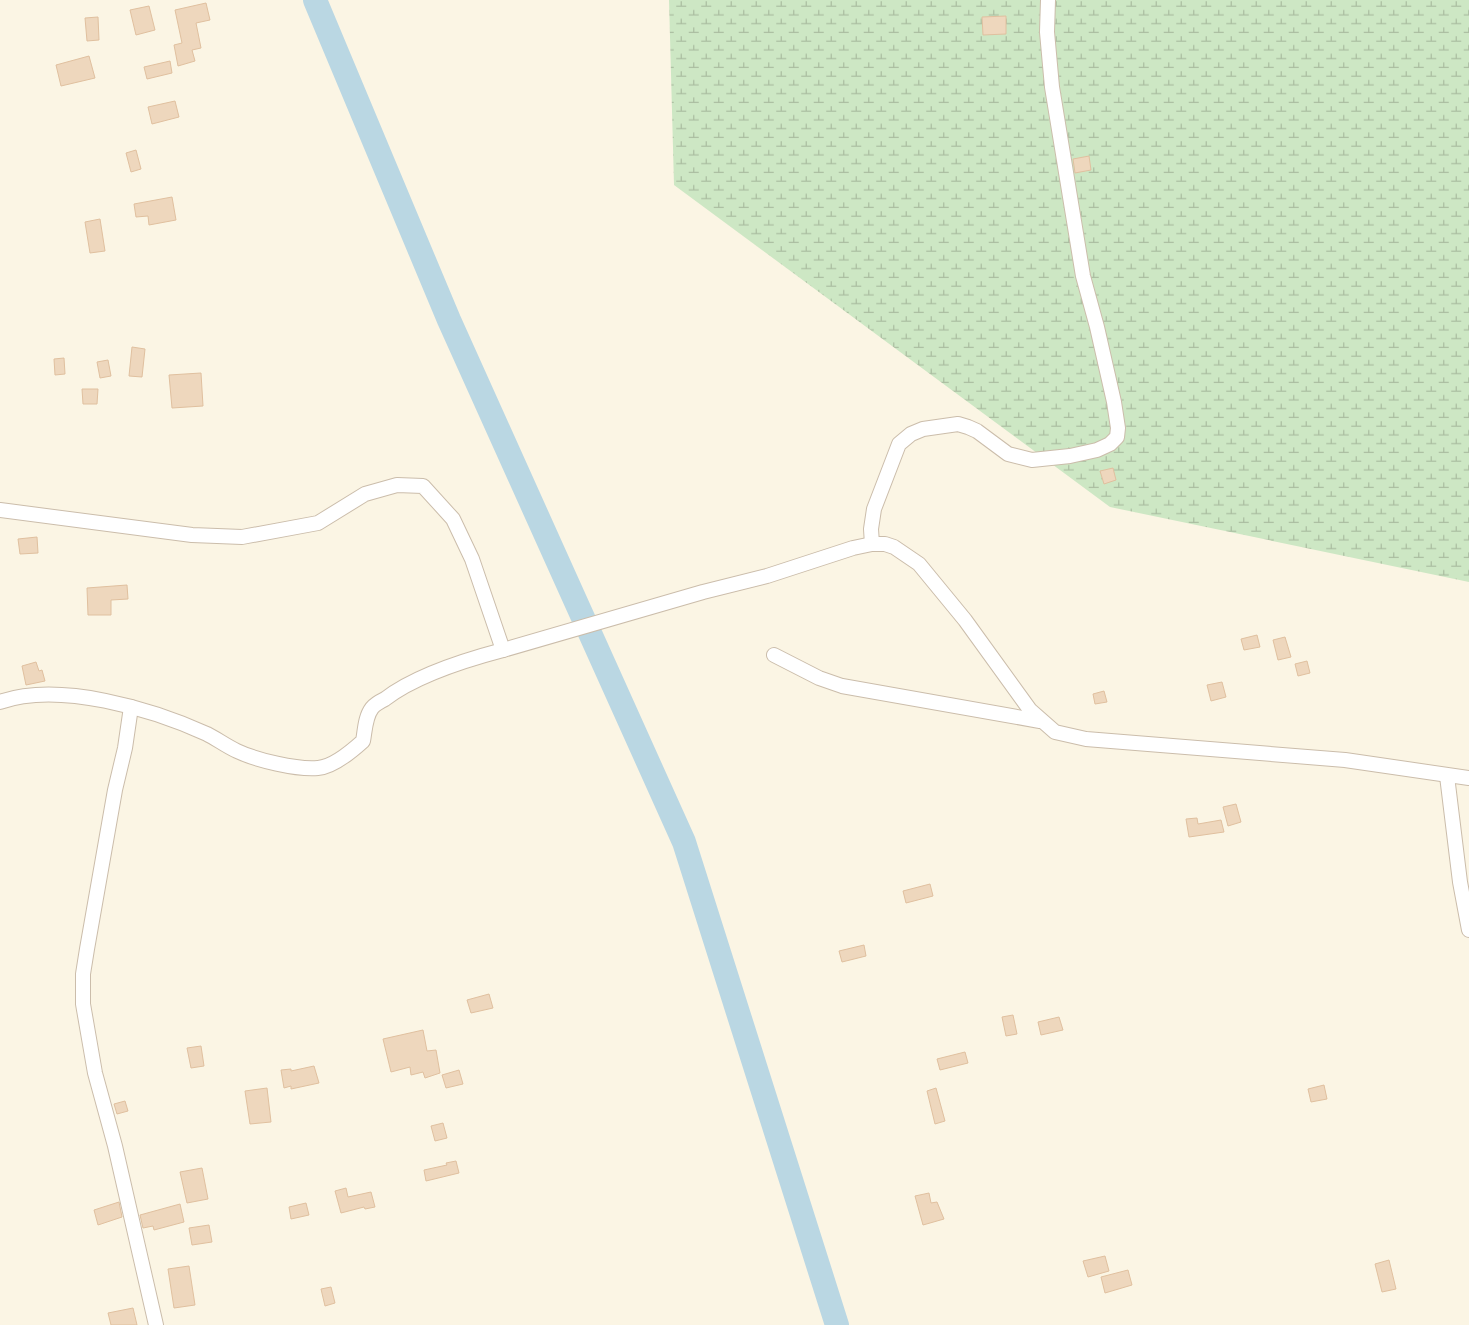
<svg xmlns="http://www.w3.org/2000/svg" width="1469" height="1325" font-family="Figtree,sans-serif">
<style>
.wetland{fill:url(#wetland-marsh)}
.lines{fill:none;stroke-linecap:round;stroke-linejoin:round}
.river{stroke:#bad7e3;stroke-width:24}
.building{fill:#eed7bd;stroke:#e0c09f}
.minor-casing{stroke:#cbbdab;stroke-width:16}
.minor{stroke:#fff;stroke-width:14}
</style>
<defs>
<pattern id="wetland-marsh" width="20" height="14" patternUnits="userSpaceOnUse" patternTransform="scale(1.25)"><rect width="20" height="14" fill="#cde7c4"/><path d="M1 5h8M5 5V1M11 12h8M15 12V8" fill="none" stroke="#abbea1"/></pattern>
</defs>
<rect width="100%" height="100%" fill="#fbf5e4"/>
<polygon class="wetland" points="669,0 1469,0 1469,582 1110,507 674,185"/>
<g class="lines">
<polyline class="river" points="315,0 449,320 684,842 837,1325"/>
</g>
<g class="building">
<polygon points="206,3 210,20 196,23 201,48 192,50 195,61 178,66 174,45 182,43 175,10"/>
<polygon points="149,6 155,30 136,35 130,10"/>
<polygon points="1006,16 1006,34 983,35 982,17"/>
<polygon points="98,17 99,40 87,41 85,18"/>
<polygon points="89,56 95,78 61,86 56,65"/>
<polygon points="170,61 172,73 147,79 144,67"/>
<polygon points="175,101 179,117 152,124 148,107"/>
<polygon points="136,150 141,169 131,172 126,153"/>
<polygon points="1089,156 1091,170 1075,173 1073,159"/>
<polygon points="172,197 176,220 149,225 148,216 136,217 134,204"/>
<polygon points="100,219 105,251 90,253 85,222"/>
<polygon points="132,347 145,349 142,377 129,376"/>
<polygon points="64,358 65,374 55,375 54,359"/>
<polygon points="108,360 111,376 100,378 97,362"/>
<polygon points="201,373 203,406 172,408 169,375"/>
<polygon points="82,389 98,389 97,404 83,404"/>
<polygon points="1113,468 1116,480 1104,484 1100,471"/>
<polygon points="37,537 38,553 20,554 18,539"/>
<polygon points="127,585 128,599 111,600 111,615 88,615 87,588"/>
<polygon points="1257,635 1260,647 1244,650 1241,639"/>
<polygon points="1285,637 1291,657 1278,660 1273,640"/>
<polygon points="1307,661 1310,673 1298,676 1295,664"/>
<polygon points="36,662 39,671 42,670 45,681 26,685 22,666"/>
<polygon points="1222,682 1226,697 1211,701 1207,685"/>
<polygon points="1104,691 1107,702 1095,704 1093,694"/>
<polygon points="1236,804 1241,822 1228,826 1223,807"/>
<polygon points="1197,818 1198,824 1221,820 1224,832 1189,837 1186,819"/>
<polygon points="930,884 933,896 906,903 903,891"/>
<polygon points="864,945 866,956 842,962 839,951"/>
<polygon points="489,994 493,1008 471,1013 467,1000"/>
<polygon points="1013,1015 1017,1034 1006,1036 1002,1017"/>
<polygon points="1059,1017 1063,1030 1041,1035 1038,1022"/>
<polygon points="423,1030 427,1051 436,1050 440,1073 425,1078 423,1072 411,1075 410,1067 391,1072 383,1039"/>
<polygon points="201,1046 204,1066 191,1068 187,1048"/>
<polygon points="965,1052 968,1063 940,1070 937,1059"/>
<polygon points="314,1066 319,1083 291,1089 291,1086 284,1088 281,1070 291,1069 291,1071"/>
<polygon points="459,1070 463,1084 446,1088 442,1075"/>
<polygon points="1324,1085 1327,1099 1311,1102 1308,1089"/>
<polygon points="267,1088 271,1122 250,1124 245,1091"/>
<polygon points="936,1088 945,1121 935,1124 927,1091"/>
<polygon points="125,1101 128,1111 117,1114 114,1104"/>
<polygon points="443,1123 447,1138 435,1141 431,1126"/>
<polygon points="456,1161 459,1173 426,1181 424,1170 447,1165 446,1163"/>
<polygon points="202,1168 208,1199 187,1203 180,1172"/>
<polygon points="346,1188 348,1197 371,1192 375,1207 365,1209 364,1207 341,1213 335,1191"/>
<polygon points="929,1193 931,1203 937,1202 944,1219 923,1225 915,1196"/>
<polygon points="119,1202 122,1217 98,1225 94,1210"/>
<polygon points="306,1203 309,1215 291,1219 289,1207"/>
<polygon points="180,1204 184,1222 154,1230 153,1226 143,1228 140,1215"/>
<polygon points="209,1225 212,1242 192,1245 189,1228"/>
<polygon points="1105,1256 1109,1271 1088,1277 1083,1261"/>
<polygon points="1389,1260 1396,1289 1382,1292 1375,1264"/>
<polygon points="189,1266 195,1305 174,1308 168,1269"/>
<polygon points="1128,1270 1132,1285 1105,1293 1101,1277"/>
<polygon points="331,1287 335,1303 325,1306 321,1289"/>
<polygon points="133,1308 137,1325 111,1325 108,1313"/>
</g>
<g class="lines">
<g class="minor-casing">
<g id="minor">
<polyline points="0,510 192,535 242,537 318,523 365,494 397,485 423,486 453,519 472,559 503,650 703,592 767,576 853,548 872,544 885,544 894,547 919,564 965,620 1030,710 1055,732 1086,739 1345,760 1469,778"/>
<polyline points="872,544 871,529 874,509 899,444 911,434 923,429 958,424 968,427 977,431 1008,454 1032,460 1070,456 1097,450 1110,444 1117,437 1118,428 1114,402 1097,327 1083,276 1052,87 1047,32 1048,0"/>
<polyline points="774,655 819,678 842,686 1040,721"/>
<path d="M0 702C59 681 152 709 207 734 217 739 226 746 237 751 256 760 297 770 318 768 333 767 352 751 363 741 365 731 365 717 372 708 375 704 381 701 385 699 416 675 465 660 503 650"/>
<polyline points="131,707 125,748 115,790 87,949 83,974 83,1004 95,1073 115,1146 156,1325"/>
<polyline points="1447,776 1460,882 1469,930"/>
</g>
</g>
<use href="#minor" class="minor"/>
</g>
</svg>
